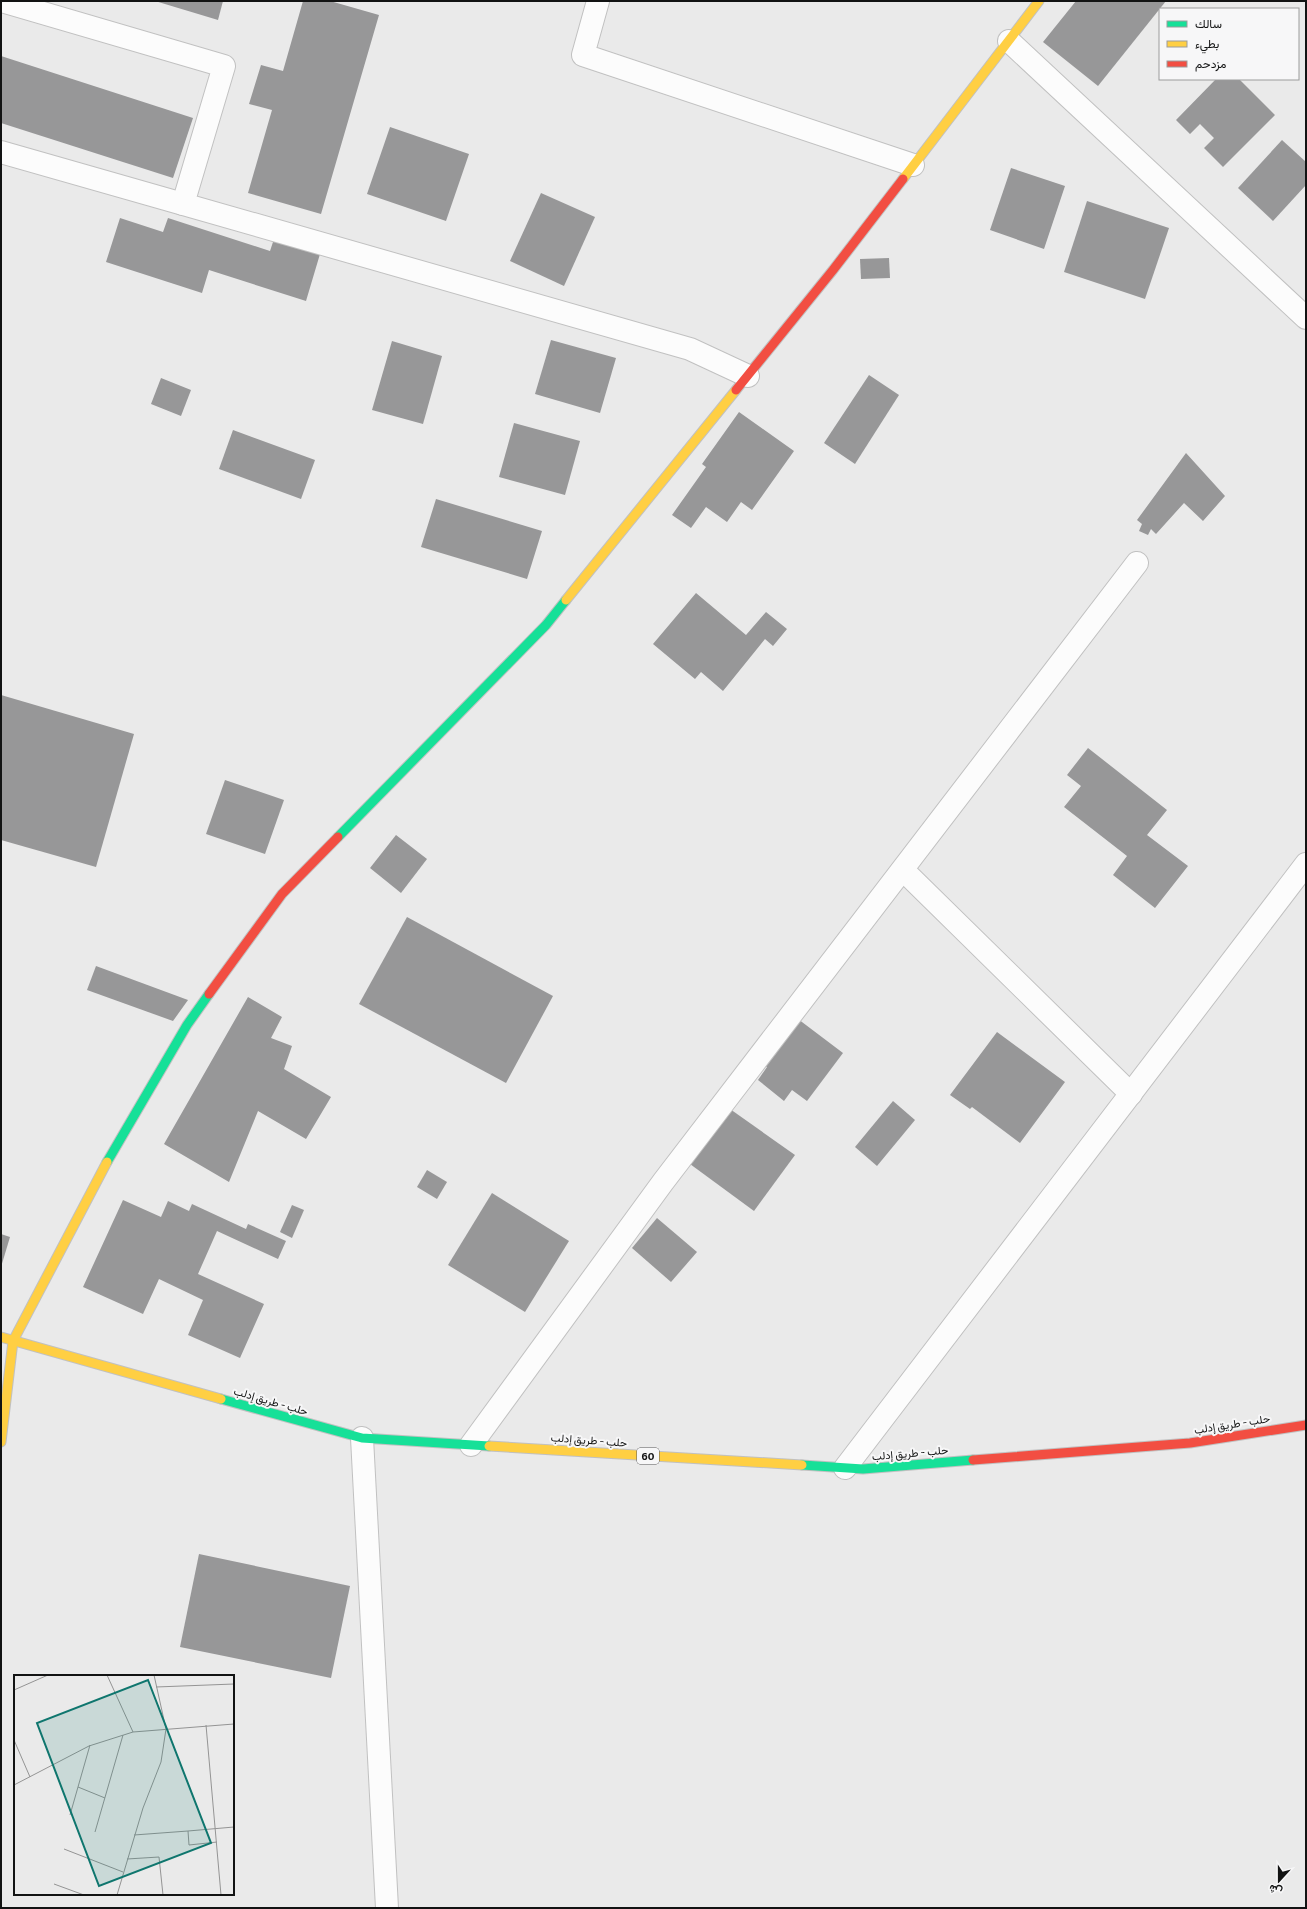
<svg xmlns="http://www.w3.org/2000/svg" width="1307" height="1909" font-family="Commissioner,Vazirmatn,sans-serif">
<style>
.building{fill:#979798}
.lines{fill:none;stroke-linecap:round;stroke-linejoin:round}
.street-casing{stroke:#c1c1c1;stroke-width:24}
.fast-casing{stroke:#c1c1c1;stroke-width:11}
.slow-casing{stroke:#c1c1c1;stroke-width:11}
.jam-casing{stroke:#c1c1c1;stroke-width:11}
.street{stroke:#fcfcfc;stroke-width:22}
.fast{stroke:#16e098;stroke-width:9}
.slow{stroke:#ffcf43;stroke-width:9}
.jam{stroke:#f24e42;stroke-width:9}
.labels{text-anchor:middle;stroke-width:4;stroke-linejoin:round;paint-order:stroke}
.shield{fill:#f7f7f8;stroke:#575758;stroke-width:1}
.shield-label{font-size:10px;font-weight:bold;fill:#121313}
.street-label{font-size:11px;fill:#121313;stroke:#f7f7f8}
.inset-road{fill:none;stroke:#949494;stroke-width:1}
.view{fill:#0f766e;fill-opacity:0.15;stroke:#0f766e;stroke-width:2}
.inset-edge{fill:none;stroke:#121313;stroke-width:2}
</style>
<rect width="100%" height="100%" fill="#eaeaea"/>
<g class="building">
<polygon points="155,1 223,1 218,20"/>
<polygon points="303,1 330,1 379,15 321,214 248,193 272,110 249,104 261,65 283,71"/>
<polygon points="1076,1 1166,1 1098,86 1043,42"/>
<polygon points="1,56 193,118 173,178 1,123"/>
<polygon points="1216,79 1239,79 1275,115 1223,167 1204,148 1214,138 1200,124 1190,134 1176,120"/>
<polygon points="390,127 469,154 446,221 367,194"/>
<polygon points="1282,140 1306,162 1306,185 1273,221 1238,188"/>
<polygon points="1011,168 1065,186 1044,249 990,230"/>
<polygon points="541,193 595,217 564,286 510,261"/>
<polygon points="1087,201 1169,228 1145,299 1064,272"/>
<polygon points="120,218 163,232 168,218 270,251 274,239 320,254 306,301 209,270 202,293 106,262"/>
<polygon points="889,258 890,278 861,279 860,259"/>
<polygon points="551,340 616,358 600,413 535,394"/>
<polygon points="392,341 442,356 423,424 372,410"/>
<polygon points="869,375 899,395 855,464 824,443"/>
<polygon points="161,378 191,390 181,416 151,404"/>
<polygon points="739,412 794,451 752,510 741,502 727,522 706,507 691,528 672,515 706,467 702,464"/>
<polygon points="514,423 580,441 565,495 499,477"/>
<polygon points="233,430 315,460 301,499 219,469"/>
<polygon points="1186,453 1225,496 1203,521 1184,503 1156,534 1151,529 1148,535 1139,531 1142,524 1137,520"/>
<polygon points="436,499 542,531 527,579 421,547"/>
<polygon points="696,593 746,635 766,612 787,629 773,646 765,639 723,691 701,672 695,679 653,644"/>
<polygon points="1,695 134,734 96,867 1,840"/>
<polygon points="1088,748 1167,810 1147,835 1188,866 1155,908 1113,875 1127,856 1064,807 1081,786 1067,775"/>
<polygon points="225,780 284,800 265,854 206,834"/>
<polygon points="396,835 427,859 401,893 370,868"/>
<polygon points="407,917 553,996 506,1083 359,1004"/>
<polygon points="96,966 188,1000 173,1021 87,990"/>
<polygon points="248,997 282,1017 271,1038 292,1046 284,1069 331,1097 306,1139 258,1111 229,1182 164,1144"/>
<polygon points="798,1019 843,1053 807,1101 792,1090 784,1101 758,1080 767,1067 763,1065"/>
<polygon points="997,1032 1065,1082 1020,1143 972,1107 970,1109 950,1095"/>
<polygon points="893,1101 915,1120 877,1166 855,1147"/>
<polygon points="730,1109 795,1155 754,1211 690,1164"/>
<polygon points="427,1170 447,1182 437,1199 417,1187"/>
<polygon points="492,1193 569,1241 525,1312 448,1265"/>
<polygon points="123,1200 161,1217 168,1201 189,1211 192,1204 246,1229 248,1224 286,1241 278,1259 217,1231 198,1274 264,1304 240,1358 188,1335 203,1300 159,1279 143,1314 83,1287"/>
<polygon points="292,1205 304,1210 292,1238 280,1232"/>
<polygon points="657,1218 697,1252 671,1282 632,1248"/>
<polygon points="1,1234 10,1237 1,1267"/>
<polygon points="199,1554 350,1586 331,1678 180,1647"/>
</g>
<g class="lines">
<g class="street-casing">
<g id="street">
<polyline points="2,1 224,66 183,204 690,349 748,376"/>
<polyline points="598,1 583,55 913,165"/>
<polyline points="1009,41 1306,318"/>
<polyline points="1,152 183,204"/>
<polyline points="903,870 1131,1094"/>
<polyline points="362,1438 387,1908"/>
<polyline points="471,1445 663,1182 1137,563"/>
<polyline points="845,1468 1306,864"/>
</g>
</g>
<g class="fast-casing">
<g id="fast">
<polyline points="338,837 546,625 566,600"/>
<polyline points="107,1162 187,1025 209,994"/>
<polyline points="221,1399 362,1438 489,1446"/>
<polyline points="802,1465 863,1469 973,1460"/>
</g>
</g>
<g class="slow-casing">
<g id="slow">
<polyline points="903,179 1039,1"/>
<polyline points="566,600 736,390"/>
<polyline points="1,1337 221,1399"/>
<polyline points="1,1442 13,1341 107,1162"/>
<polyline points="489,1446 802,1465"/>
</g>
</g>
<g class="jam-casing">
<g id="jam">
<polyline points="736,390 833,270 903,179"/>
<polyline points="209,994 282,894 338,837"/>
<polyline points="973,1460 1190,1443 1306,1425"/>
</g>
</g>
<use href="#street" class="street"/>
<use href="#fast" class="fast"/>
<use href="#slow" class="slow"/>
<use href="#jam" class="jam"/>
</g>
<g class="labels">
<rect class="shield" x="637" y="1448" width="22" height="16" rx="3"/>
<g class="shield-label">
<text x="648" y="1460">60</text>
</g>
<g class="street-label">
<text transform="translate(271 1401) rotate(16)" y="4">حلب - طريق إدلب</text>
<text transform="translate(1232 1424) rotate(-9)" y="4">حلب - طريق إدلب</text>
<text transform="translate(589 1440) rotate(4)" y="4">حلب - طريق إدلب</text>
<text transform="translate(910 1453) rotate(-5)" y="4">حلب - طريق إدلب</text>
</g>
</g>
<g transform="translate(14 1675)">
<rect width="220" height="220" fill="#eaeaea"/>
<path class="inset-road" d="M93 0 119 57M142 12 220 9M0 15 34 0M192 50 207 220M0 65 16 102M0 110 75 71 119 57 220 49M64 112 91 123M56 140 76 70M174 156 220 152M81 157 109 60M120 160 174 156 175 170 203 167M50 174 109 197M113 184 145 182 149 220M40 209 70 220M103 220 129 133 147 87 152 54 140 0"/>
<path class="view" d="M134 5 197 168 85 211 23 48Z"/>
<rect width="220" height="220" class="inset-edge"/>
</g>
<rect width="1307" height="1909" fill="none" stroke="#121313" stroke-width="4"/>
<rect x="1159" y="8" width="140" height="72" fill="#f7f7f8" stroke="#9b9c9c"/>
<rect x="1167" y="21" width="20" height="6" fill="#16e098" stroke="#9b9c9c"/>
<text x="1195" y="28" font-size="12" fill="#121313">سالك</text>
<rect x="1167" y="41" width="20" height="6" fill="#ffcf43" stroke="#9b9c9c"/>
<text x="1195" y="48" font-size="12" fill="#121313">بطيء</text>
<rect x="1167" y="61" width="20" height="6" fill="#f24e42" stroke="#9b9c9c"/>
<text x="1195" y="68" font-size="12" fill="#121313">مزدحم</text>
<g transform="translate(1279 1881) rotate(201)" stroke="#f7f7f8" stroke-width="3" paint-order="stroke">
<path d="M0-3L7 15L0 10L-7 15Z" fill="#121313"/>
<text y="-6" font-size="11" font-weight="bold" text-anchor="middle" fill="#121313">ش</text>
</g>
</svg>
